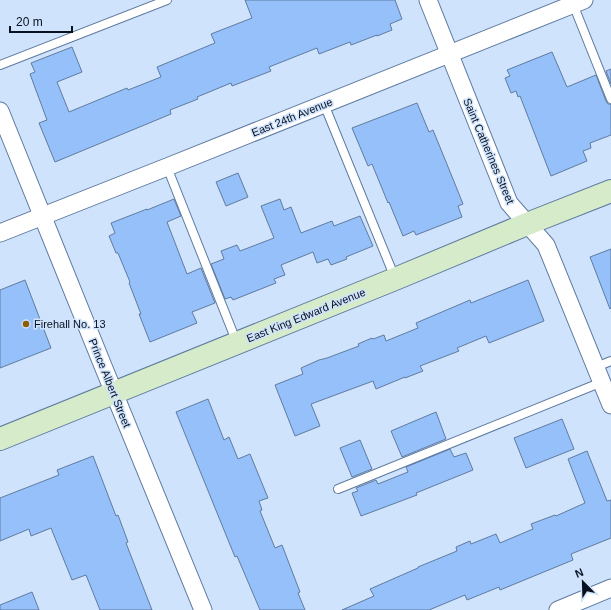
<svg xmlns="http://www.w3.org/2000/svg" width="611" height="610" font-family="Helvetica,sans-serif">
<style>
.building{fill:#95c0f9;stroke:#5f7ba0}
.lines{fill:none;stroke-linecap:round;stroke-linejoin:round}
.lane-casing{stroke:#5e7a9f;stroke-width:10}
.street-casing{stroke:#5e7a9f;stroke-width:19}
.secondary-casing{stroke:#5e7a9f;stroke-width:24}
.lane{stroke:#fff;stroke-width:8}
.street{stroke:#fff;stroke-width:17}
.secondary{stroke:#d6ebca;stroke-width:22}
.poi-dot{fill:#8d5f05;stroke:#d0e3fc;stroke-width:1.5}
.labels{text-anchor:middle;stroke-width:3;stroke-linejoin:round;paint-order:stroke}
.street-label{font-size:11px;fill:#07111f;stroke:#d0e3fc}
.poi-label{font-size:11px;fill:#07111f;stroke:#d0e3fc;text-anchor:start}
</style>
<rect width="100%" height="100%" fill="#d0e3fc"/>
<g class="building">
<polygon points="245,0 395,0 402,19 390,24 392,30 377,36 377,35 351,45 350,42 319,54 317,48 269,67 271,71 232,86 231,83 197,97 198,99 170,110 171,114 55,162 39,123 47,120 30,74 35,72 31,63 72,47 82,72 57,82 69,112 127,88 128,90 161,77 157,67 215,43 211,34 252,18"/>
<polygon points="552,52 567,87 596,75 606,101 608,104 611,104 611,135 590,143 591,148 583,151 587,161 551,176 520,96 518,97 516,91 511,93 505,78 510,76 507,70"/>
<polygon points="611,69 611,84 606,71"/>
<polygon points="417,103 429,132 433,130 455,184 463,204 458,206 462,217 416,235 414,231 403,236 389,202 388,203 372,164 368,166 352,128"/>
<polygon points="238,173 248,197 226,206 216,182"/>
<polygon points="174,199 181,216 167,222 187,274 201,268 215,303 192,312 197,323 150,342 139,314 141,314 129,283 130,282 118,253 116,253 109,236 115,233 111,223 147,209 147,210"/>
<polygon points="280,199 284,210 291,207 301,233 332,221 334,226 360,216 373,246 346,257 347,259 331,265 328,259 317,263 313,252 281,265 285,275 274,279 276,283 233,300 232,298 231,298 231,297 225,299 211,264 224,259 221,251 237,245 240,251 274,238 261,206"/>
<polygon points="611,249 611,308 610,309 590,257"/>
<polygon points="25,280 51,348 0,368 0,290"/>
<polygon points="528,280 544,321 489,343 486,336 457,348 459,351 420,366 423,371 405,378 405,377 376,389 373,381 311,404 320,426 295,436 275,385 303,374 301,368 319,360 327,358 359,346 358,344 372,338 373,339 384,335 386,341 418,328 416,323 470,300 471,303"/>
<polygon points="208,399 224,440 229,437 238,459 250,454 268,498 259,501 262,510 260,511 275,548 282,545 300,592 298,593 305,610 260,610 237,556 235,557 176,412"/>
<polygon points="436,412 446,439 402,457 391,431"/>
<polygon points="562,419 574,449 526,468 514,438"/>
<polygon points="360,440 372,469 352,477 340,448"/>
<polygon points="450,449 454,457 466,453 473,470 416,493 417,495 361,516 352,493 358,491 356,488 376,480 378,484 408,472 406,467"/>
<polygon points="587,451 607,501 611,500 611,538 571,554 573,560 500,590 499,587 467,600 465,595 429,610 342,610 374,596 370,589 418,568 418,567 457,551 456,547 470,541 471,544 496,534 500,543 533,529 531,524 555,515 556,516 585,503 568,459"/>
<polygon points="93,456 116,516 118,515 128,542 126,543 152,610 100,610 86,575 72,580 51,528 31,536 29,529 0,541 0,498 59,475 57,470"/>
<polygon points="32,592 39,610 0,610 0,605"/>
</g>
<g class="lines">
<g class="lane-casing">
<g id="lane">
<polyline points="573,4 611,99"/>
<polyline points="0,65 167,0"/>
<polyline points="324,104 395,278"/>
<polyline points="167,167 237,343"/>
<polyline points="596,367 611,361"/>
<polyline points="338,489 602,382"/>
</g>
</g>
<g class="street-casing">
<g id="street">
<polyline points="428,0 509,203 546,245 611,405"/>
<polyline points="0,111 103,366 203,610"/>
<polyline points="0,233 167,167 584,0"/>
<polyline points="558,610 611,588"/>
</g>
</g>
<g class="secondary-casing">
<polyline id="secondary" points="0,439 395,279 527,224 611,191"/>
</g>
<use href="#lane" class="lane"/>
<use href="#street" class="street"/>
<use href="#secondary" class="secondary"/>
</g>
<circle class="poi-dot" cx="26" cy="324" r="4"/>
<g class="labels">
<g class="street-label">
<text transform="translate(292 117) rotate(-22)" y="4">East 24th Avenue</text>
<text transform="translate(489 151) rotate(67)" y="4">Saint Catherines Street</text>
<text transform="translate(306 315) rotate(-22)" y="4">East King Edward Avenue</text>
<text transform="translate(110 383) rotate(68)" y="4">Prince Albert Street</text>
</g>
<g class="poi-label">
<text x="34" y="328">Firehall No. 13</text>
</g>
</g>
<g transform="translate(583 582) rotate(337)" stroke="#d0e3fc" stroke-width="3" paint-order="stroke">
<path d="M0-3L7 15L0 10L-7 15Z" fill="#07111f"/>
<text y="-6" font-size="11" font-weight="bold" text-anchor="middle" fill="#07111f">N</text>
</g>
<path d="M10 26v6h62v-6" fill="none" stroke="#07111f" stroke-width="2"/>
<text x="16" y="26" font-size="12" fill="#07111f" stroke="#d0e3fc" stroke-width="3" paint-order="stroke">20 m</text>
</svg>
